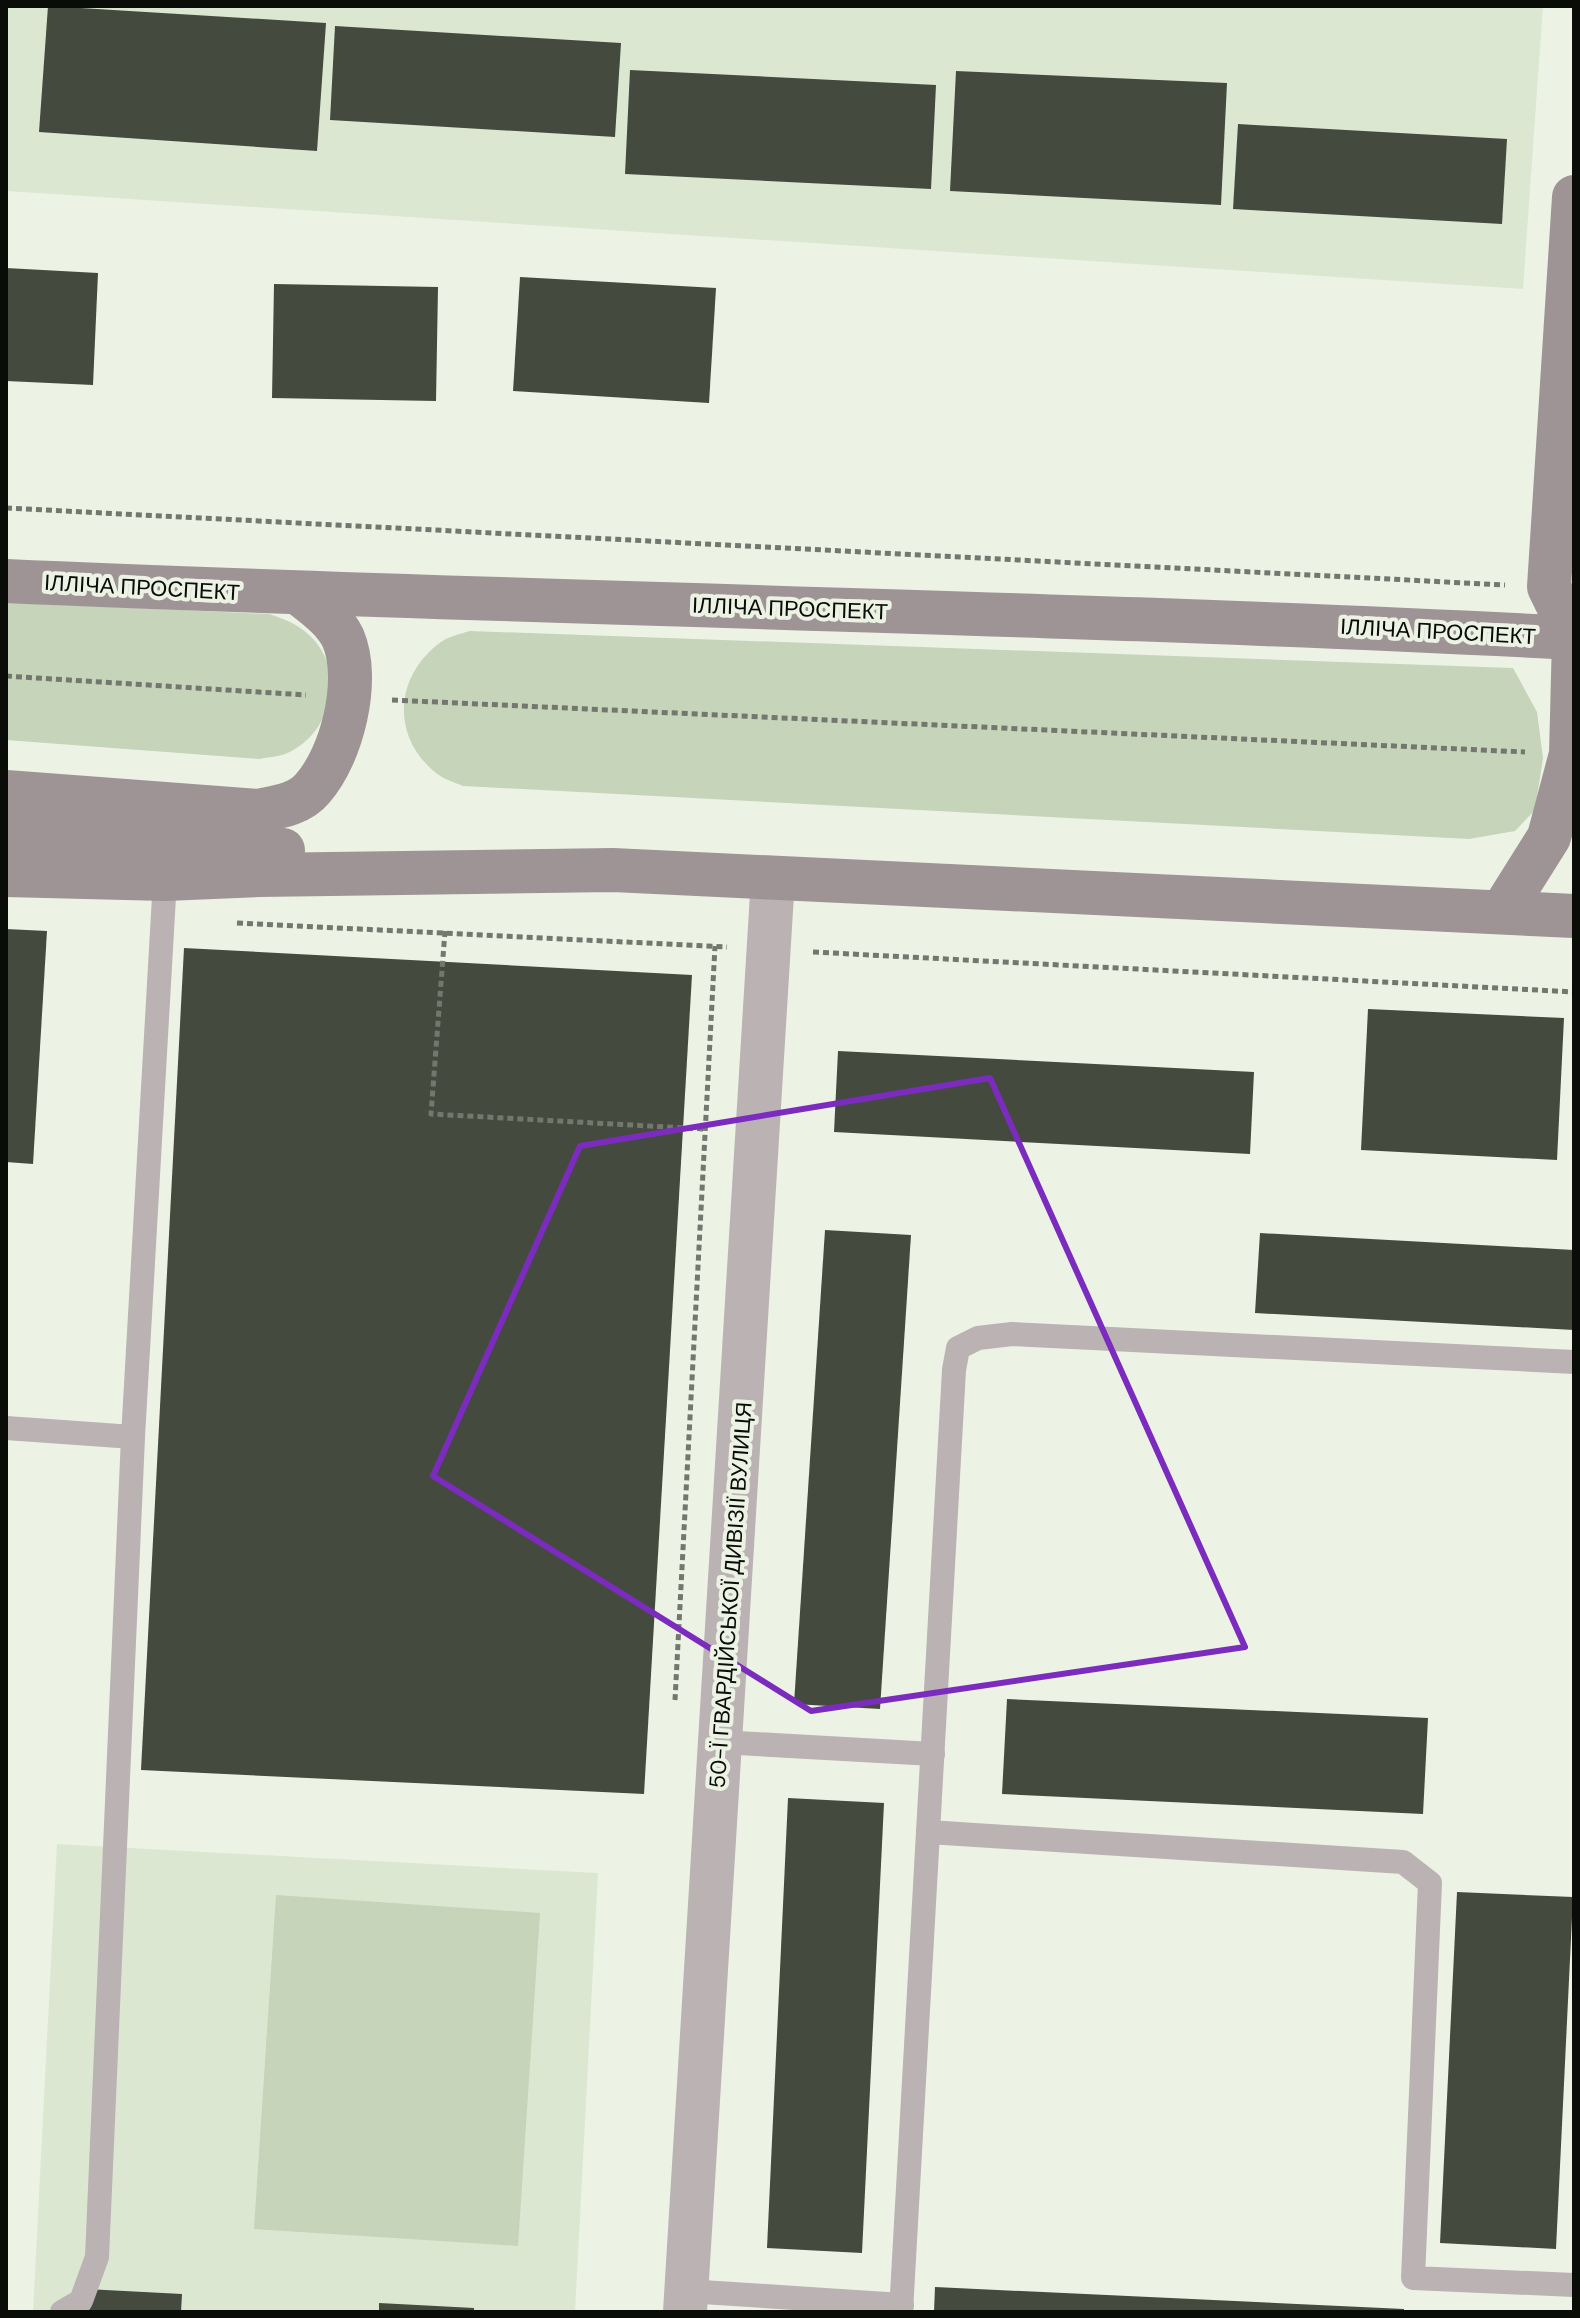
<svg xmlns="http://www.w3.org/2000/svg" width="1580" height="2318" font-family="'DM Sans',sans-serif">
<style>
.built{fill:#dce7d2}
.green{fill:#c6d4b9}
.building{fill:#444a3e}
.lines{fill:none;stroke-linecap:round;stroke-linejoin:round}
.path{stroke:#73776e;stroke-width:5;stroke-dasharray:6 4;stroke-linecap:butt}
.lane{stroke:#bab2b3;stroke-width:24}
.street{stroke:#bab2b3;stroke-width:44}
.secondary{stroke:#9f9495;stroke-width:44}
.marked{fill:none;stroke:#7b2cbf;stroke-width:6;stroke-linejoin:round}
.labels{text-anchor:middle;stroke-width:8;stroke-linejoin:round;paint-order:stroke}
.street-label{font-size:22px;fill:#0a0c08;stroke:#ecf3e5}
</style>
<rect width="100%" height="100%" fill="#ecf3e5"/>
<g class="built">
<polygon points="6,6 1543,6 1523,289 6,191"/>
<polygon points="57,1844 598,1873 575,2312 33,2312"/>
</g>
<g class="green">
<path d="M6 602 269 614C284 619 296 623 308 634 348 669 332 735 285 754 277 757 268 757 260 759L6 740Z"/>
<path d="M470 631 1513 668 1537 712 1543 758 1535 810 1515 831 1469 839 463 786C454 782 443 779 436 773 390 736 395 675 441 642 449 636 460 634 470 631Z"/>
<polygon points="276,1895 540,1913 518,2246 254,2229"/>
</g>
<g class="building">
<polygon points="48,6 326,23 317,151 39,132"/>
<polygon points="335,26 621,43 615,137 330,120"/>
<polygon points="630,70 936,85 931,189 625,174"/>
<polygon points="956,71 1227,83 1221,205 950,191"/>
<polygon points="1238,124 1507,139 1502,224 1233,209"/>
<polygon points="6,268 98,273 93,385 6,381"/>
<polygon points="520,277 716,288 709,403 513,391"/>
<polygon points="274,284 438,287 436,401 272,398"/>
<polygon points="6,929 47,931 33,1164 6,1162"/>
<polygon points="184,948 692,975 644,1794 141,1770"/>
<polygon points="1368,1009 1564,1018 1557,1160 1361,1150"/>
<polygon points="838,1051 1254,1072 1250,1154 834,1132"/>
<polygon points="825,1230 911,1235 880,1709 794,1704"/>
<polygon points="1260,1233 1574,1250 1574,1330 1255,1313"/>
<polygon points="1007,1699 1428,1718 1423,1814 1002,1794"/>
<polygon points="788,1798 884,1803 862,2253 767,2248"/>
<polygon points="1457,1892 1573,1897 1556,2249 1440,2243"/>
<polygon points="935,2287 1404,2309 1404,2312 934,2312"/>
<polygon points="86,2289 182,2294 181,2312 85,2312"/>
<polygon points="379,2303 474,2308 474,2312 379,2312"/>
</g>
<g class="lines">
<g class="path">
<polyline points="6,508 1505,585"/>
<polyline points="6,676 306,695"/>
<polyline points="392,700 1525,752"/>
<polyline points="237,923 727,947"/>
<polyline points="445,931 431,1114 704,1129"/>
<polyline points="813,952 1574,992"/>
<polyline points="675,1700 715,946"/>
</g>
<g class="lane">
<polyline points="6,1428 133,1437"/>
<polyline points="720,1742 933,1754"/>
<polyline points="928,1832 1403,1862 1430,1883 1413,2278 1574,2285"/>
<polyline points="687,2291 902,2305"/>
<polyline points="62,2312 81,2301 97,2257 133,1437 165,879"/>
<polyline points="901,2312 954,1370 958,1348 978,1338 1012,1334 1574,1362"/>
</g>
<polyline class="street" points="685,2312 773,878"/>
<g class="secondary">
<path d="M6 581C529 604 1052 611 1574 638"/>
<path d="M6 792 257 811C277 807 299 805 313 788 342 755 361 680 343 638 334 619 315 606 300 594"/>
<polyline points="6,832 283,850"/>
<polyline points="6,875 165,879 259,875 613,870 1574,916"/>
<polyline points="1502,912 1549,837 1571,754 1574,638 1549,587 1574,197"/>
</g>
</g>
<path class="marked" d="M990 1078 1245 1647 811 1711 433 1476 580 1146Z"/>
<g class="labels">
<g class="street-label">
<text transform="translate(142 587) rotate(3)" y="8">ІЛЛІЧА ПРОСПЕКТ</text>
<text transform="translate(790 608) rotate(2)" y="8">ІЛЛІЧА ПРОСПЕКТ</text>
<text transform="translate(1438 631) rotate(3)" y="8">ІЛЛІЧА ПРОСПЕКТ</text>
<text transform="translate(730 1595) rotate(-86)" y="8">50-Ї ГВАРДІЙСЬКОЇ ДИВІЗІЇ ВУЛИЦЯ</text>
</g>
</g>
<rect width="1580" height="2318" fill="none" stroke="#0a0c08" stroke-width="16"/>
</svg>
